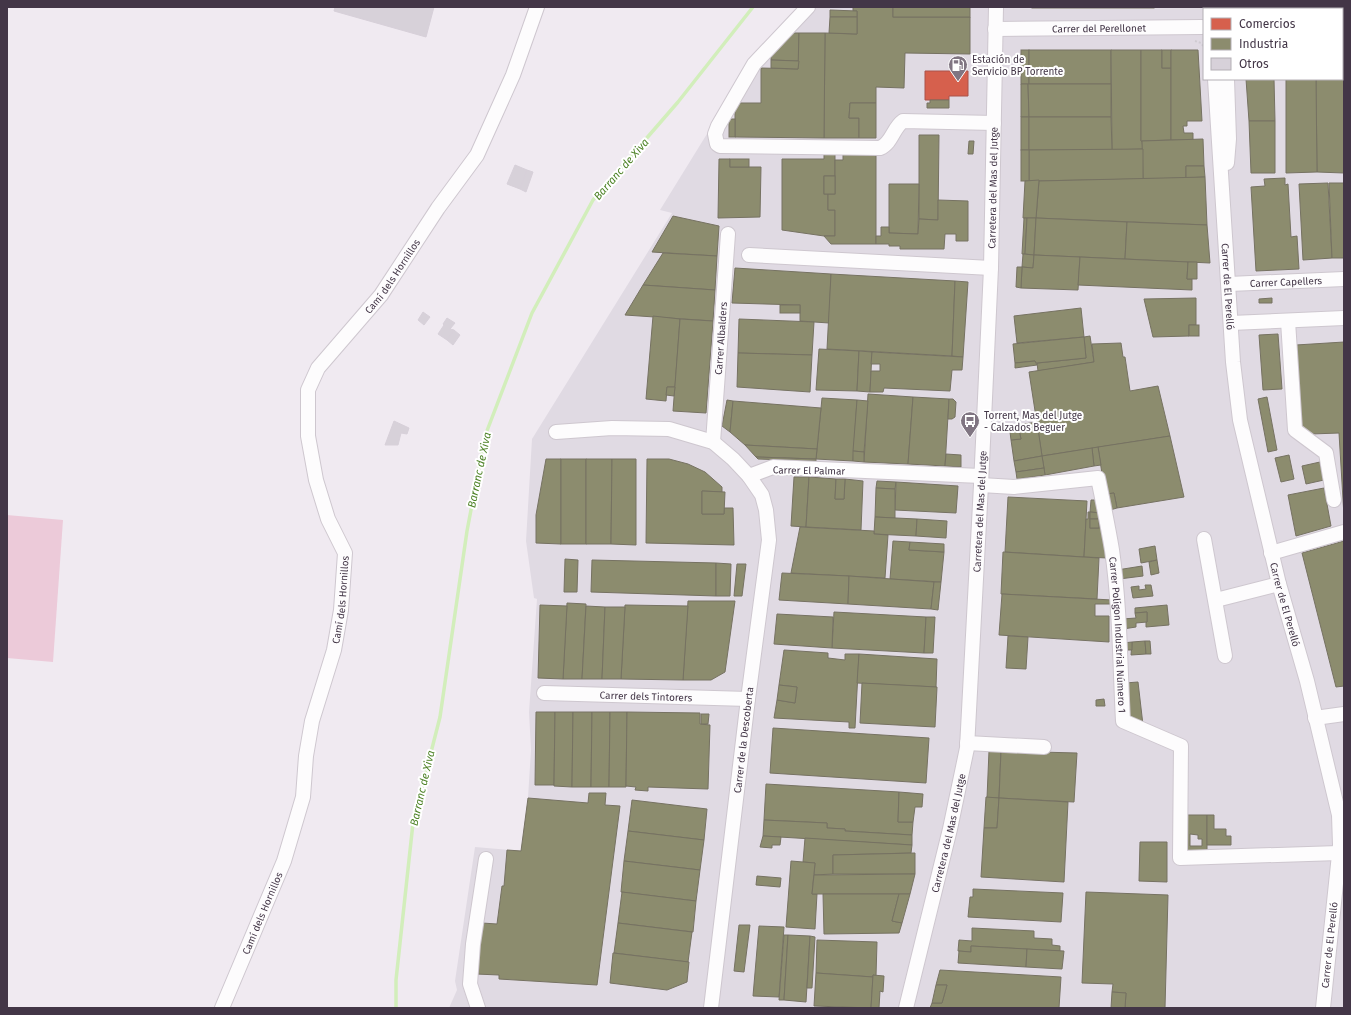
<svg xmlns="http://www.w3.org/2000/svg" width="1351" height="1015" font-family="'Fira Sans',sans-serif">
<style>
.industrial{fill:#e0dae3;fill-rule:evenodd}
.green{fill:#eccad9}
.shops{fill:#d6604d;stroke:#aa534b}
.industry{fill:#8c8c6e;stroke:#767262;fill-rule:evenodd}
.lines{fill:none;stroke-linecap:round;stroke-linejoin:round}
.stream{stroke:#d2eebb;stroke-width:3.5}
.building{fill:#d7d1d9;stroke:#d7d0d9}
.minor-casing{stroke:#cec7cf;stroke-width:16}
.path{stroke:#cfcbd1;stroke-width:2;stroke-dasharray:2 2;stroke-linecap:butt}
.minor{stroke:#fdfcfd;stroke-width:14}
.labels{text-anchor:middle;stroke-width:4;stroke-linejoin:round;paint-order:stroke}
.street-label{font-size:10px;fill:#433647;stroke:#fff}
.poi-label{font-size:10px;fill:#433647;stroke:#fff;text-anchor:start}
.water-label{font-size:11px;font-style:italic;fill:#4d8226;stroke:#fff}
</style>
<rect width="100%" height="100%" fill="#f0eaf1"/>
<path class="industrial" d="M800 7H1344V1008H449L457 990 455 981 475 847 521 851 528 798 531 750 529 712 537 599 534 598 526 541 532 439 672 213 660 210 752 61ZM1204 9H1342V79H1204Z"/>
<polygon class="green" points="7,515 63,520 53,662 7,658"/>
<polygon class="shops" points="925,71 968,71 968,96 949,96 949,100 925,100"/>
<g class="industry">
<polygon points="853,7 893,7 893,17 970,17 970,54 905,53 904,88 876,87 876,103 850,103 849,118 859,118 859,138 824,138 825,33 857,34 857,11 853,11"/>
<rect x="893" y="7" width="77" height="10"/>
<rect x="1032" y="7" width="122" height="1"/>
<polygon points="830,10 857,11 857,17 830,17"/>
<polygon points="830,17 857,17 857,34 829,33"/>
<polygon points="785,33 799,33 799,61 771,60 771,48"/>
<polygon points="799,33 825,33 824,138 735,137 735,103 761,103 761,68 798,69"/>
<rect x="1021" y="50" width="8" height="34"/>
<rect x="1029" y="50" width="82" height="34"/>
<polygon points="1111,50 1141,50 1141,141 1142,141 1143,149 1112,150"/>
<polygon points="1141,50 1162,50 1162,68 1171,68 1171,140 1141,141"/>
<rect x="1162" y="50" width="9" height="18"/>
<polygon points="1171,50 1198,50 1202,121 1187,121 1187,126 1183,126 1184,133 1193,133 1193,140 1171,140"/>
<polygon points="771,60 799,61 798,69 771,68"/>
<polygon points="1342,73 1344,73 1344,173 1317,172 1316,79 1342,79"/>
<polygon points="1246,79 1274,79 1275,121 1249,121"/>
<polygon points="1286,79 1316,79 1317,172 1286,173"/>
<polygon points="1021,84 1028,84 1029,117 1021,117"/>
<polygon points="1028,84 1111,84 1111,117 1029,117"/>
<polygon points="930,100 949,100 949,108 927,108 927,103 930,103"/>
<polygon points="850,103 876,103 876,138 859,138 859,118 849,118"/>
<rect x="1021" y="117" width="8" height="33"/>
<polygon points="1029,117 1111,117 1112,150 1029,150"/>
<rect x="729" y="119" width="6" height="18"/>
<polygon points="1249,121 1275,121 1275,173 1251,173"/>
<polygon points="919,135 939,135 938,220 919,219"/>
<polygon points="1203,139 1204,166 1186,166 1186,178 1143,179 1142,141"/>
<polygon points="969,141 974,141 973,154 968,154"/>
<polygon points="1143,149 1143,179 1029,181 1029,150"/>
<rect x="1021" y="150" width="8" height="31"/>
<polygon points="824,151 835,151 835,176 824,176 824,194 828,194 828,210 835,210 835,236 824,236 782,230 782,159 824,159"/>
<polygon points="843,151 876,151 876,244 831,244 824,236 835,236 835,210 828,210 828,194 835,194 835,160 843,160"/>
<polygon points="719,159 730,159 730,167 761,167 760,217 718,218"/>
<rect x="730" y="159" width="19" height="8"/>
<polygon points="1186,166 1204,166 1205,177 1186,178"/>
<rect x="824" y="176" width="11" height="18"/>
<polygon points="1205,177 1207,225 1036,218 1039,181"/>
<polygon points="1285,178 1285,185 1288,184 1291,237 1297,236 1299,269 1256,271 1251,187 1265,186 1264,179"/>
<polygon points="1039,180 1036,218 1023,218 1025,181"/>
<polygon points="1328,183 1332,258 1303,260 1299,184"/>
<polygon points="1329,183 1344,183 1344,258 1332,258"/>
<polygon points="889,184 919,184 918,234 889,233"/>
<polygon points="938,200 968,201 968,241 956,241 956,234 945,234 944,249 900,249 900,246 889,246 889,244 876,244 876,236 881,236 881,227 889,227 889,233 918,234 919,219 938,220"/>
<polygon points="673,216 719,226 717,256 652,252"/>
<polygon points="1024,218 1027,218 1025,254 1022,254"/>
<polygon points="1027,218 1036,218 1034,255 1025,254"/>
<polygon points="1036,218 1127,222 1125,259 1034,255"/>
<polygon points="1127,222 1207,225 1210,263 1125,259"/>
<polygon points="663,253 717,256 715,290 643,285"/>
<polygon points="1023,254 1034,255 1033,268 1022,267"/>
<polygon points="1034,255 1080,257 1078,290 1021,288 1022,267 1033,268"/>
<polygon points="1080,257 1188,262 1187,279 1192,279 1192,290 1078,285"/>
<polygon points="1188,262 1197,262 1197,279 1187,279"/>
<polygon points="1017,267 1022,267 1021,288 1016,287"/>
<polygon points="735,268 831,274 829,323 800,321 800,305 732,303"/>
<polygon points="831,274 955,281 952,356 827,349"/>
<polygon points="955,281 968,282 963,357 952,356"/>
<polygon points="643,285 715,290 713,321 625,315"/>
<polygon points="1196,298 1196,325 1189,325 1189,336 1153,337 1144,299"/>
<polygon points="1272,298 1272,303 1259,303 1259,299"/>
<rect x="780" y="305" width="20" height="8"/>
<polygon points="1081,308 1084,337 1017,343 1014,316"/>
<polygon points="653,316 680,319 675,387 667,387 666,401 646,399"/>
<polygon points="680,319 713,321 706,413 673,411"/>
<polygon points="739,319 814,322 812,355 738,353"/>
<rect x="1189" y="325" width="10" height="11"/>
<polygon points="1278,334 1282,389 1263,390 1259,335"/>
<polygon points="1090,336 1094,362 1038,371 1037,363 1086,358 1084,337"/>
<polygon points="1084,337 1086,358 1037,363 1035,363 1035,361 1015,363 1013,344"/>
<polygon points="1344,342 1344,516 1339,433 1311,434 1301,426 1296,345"/>
<polygon points="1121,343 1123,357 1125,357 1130,391 1158,386 1170,436 1042,456 1029,372 1094,362 1092,344"/>
<polygon points="819,349 859,351 857,391 816,390"/>
<polygon points="859,351 872,352 870,392 857,391"/>
<polygon points="872,352 963,357 962,370 952,370 950,391 884,388 883,392 870,392 871,371 880,371 880,364 871,364"/>
<polygon points="738,353 812,355 810,392 737,387"/>
<polygon points="1035,361 1037,365 1015,368 1015,363"/>
<polygon points="667,387 675,387 674,396 666,395"/>
<polygon points="868,394 913,397 908,464 864,462"/>
<polygon points="913,397 949,399 945,466 908,464"/>
<polygon points="1267,397 1277,450 1268,452 1258,399"/>
<polygon points="822,398 857,400 853,461 816,459"/>
<polygon points="949,399 953,399 956,402 955,417 952,419 948,419"/>
<polygon points="727,400 733,401 730,432 722,426"/>
<polygon points="857,400 868,401 864,452 853,451"/>
<polygon points="733,401 821,408 817,449 745,445 730,432"/>
<polygon points="1037,422 1042,456 1014,461 1011,440 1021,439 1018,425"/>
<polygon points="1019,430 1021,439 1011,440 1010,432"/>
<polygon points="1170,436 1184,497 1117,508 1114,493 1105,494 1098,447"/>
<polygon points="745,445 817,449 816,459 756,457"/>
<polygon points="1098,447 1101,465 1094,466 1092,448"/>
<polygon points="1092,448 1094,466 1045,475 1042,456"/>
<polygon points="853,451 864,452 864,462 853,461"/>
<polygon points="946,454 961,455 961,467 945,466"/>
<polygon points="1289,455 1294,479 1281,482 1275,458"/>
<polygon points="1042,456 1044,468 1016,472 1014,461"/>
<polygon points="756,457 815,459 816,459 816,461 758,459"/>
<polygon points="546,459 561,459 561,544 536,543 536,515"/>
<rect x="561" y="459" width="25" height="85"/>
<polygon points="586,459 612,459 611,544 586,544"/>
<polygon points="612,459 636,459 636,545 611,544"/>
<polygon points="647,459 669,459 688,464 705,472 722,487 722,492 702,491 702,514 724,514 724,508 733,508 734,545 646,543"/>
<polygon points="1320,462 1324,480 1306,484 1302,466"/>
<polygon points="1044,468 1045,475 1017,479 1016,472"/>
<polygon points="794,477 809,477 806,527 791,526"/>
<polygon points="809,477 836,479 835,499 844,499 845,479 863,481 861,530 806,527"/>
<polygon points="836,479 845,479 844,499 835,499"/>
<polygon points="877,481 896,482 895,489 876,488"/>
<polygon points="896,482 958,486 956,513 895,510"/>
<polygon points="876,488 895,489 895,518 875,517"/>
<polygon points="1324,488 1331,526 1296,536 1288,495"/>
<polygon points="702,491 725,492 724,514 702,514"/>
<polygon points="1114,493 1117,508 1110,510 1107,494"/>
<polygon points="1008,497 1087,501 1084,557 1005,552"/>
<path d="M1091 500H1098L1102 510 1108 558 1084 557 1086 519H1088V512H1090ZM1090 512 1101 513V519H1099V528H1090Z"/>
<polygon points="1090,512 1101,513 1101,519 1090,519"/>
<polygon points="875,517 917,519 916,536 874,534"/>
<polygon points="917,519 947,521 946,538 916,536"/>
<rect x="1090" y="519" width="9" height="9"/>
<polygon points="800,527 874,531 874,534 888,535 885,578 791,573"/>
<polygon points="893,541 910,542 909,550 944,552 941,582 890,579"/>
<polygon points="1344,541 1344,686 1336,687 1302,553"/>
<polygon points="910,542 944,544 944,552 909,550"/>
<polygon points="1155,546 1157,560 1141,563 1139,549"/>
<polygon points="1003,552 1099,558 1097,599 1001,594"/>
<polygon points="565,559 578,560 577,592 564,592"/>
<polygon points="592,560 716,563 716,596 591,592"/>
<polygon points="1157,560 1159,573 1151,575 1149,562"/>
<polygon points="716,563 731,564 730,596 716,596"/>
<polygon points="737,564 746,564 742,596 734,596"/>
<polygon points="1142,566 1143,576 1119,579 1117,570"/>
<polygon points="782,573 849,576 848,604 779,600"/>
<polygon points="849,576 934,582 931,609 848,604"/>
<polygon points="934,582 941,582 938,610 931,609"/>
<polygon points="1145,585 1151,585 1153,596 1133,598 1131,587 1139,586 1139,590 1146,589"/>
<polygon points="1002,594 1112,600 1112,604 1095,604 1095,616 1109,616 1109,642 999,635"/>
<polygon points="688,601 735,601 725,672 711,680 683,680"/>
<polygon points="567,603 586,604 582,679 563,679"/>
<polygon points="540,605 567,606 563,679 538,678"/>
<polygon points="625,605 688,606 683,680 621,679"/>
<polygon points="1167,605 1169,625 1146,627 1146,622 1147,622 1147,612 1135,613 1135,608"/>
<polygon points="586,606 605,607 602,679 582,679"/>
<polygon points="605,607 625,607 621,679 602,679"/>
<polygon points="834,612 926,617 924,653 832,648"/>
<polygon points="1147,612 1147,622 1136,623 1136,627 1123,629 1122,619 1136,618 1135,613"/>
<polygon points="777,614 833,617 832,648 774,644"/>
<polygon points="926,617 935,617 933,653 924,653"/>
<polygon points="1008,636 1028,637 1026,669 1006,668"/>
<polygon points="1145,641 1146,654 1131,655 1132,642"/>
<polygon points="1145,641 1150,641 1151,654 1146,654"/>
<polygon points="1132,642 1132,650 1123,650 1123,643"/>
<polygon points="784,650 828,653 828,658 845,660 845,654 859,654 855,728 849,728 849,722 774,718 777,700 795,703 797,687 779,685"/>
<polygon points="859,654 937,659 936,687 857,683"/>
<polygon points="1138,682 1143,725 1127,719 1125,683"/>
<polygon points="862,683 937,687 935,727 860,723"/>
<polygon points="779,685 797,687 795,703 777,700"/>
<polygon points="1104,699 1105,706 1096,706 1096,700"/>
<polygon points="536,712 555,712 554,785 535,785"/>
<polygon points="555,712 573,712 572,787 554,786"/>
<polygon points="573,712 592,712 591,787 572,787"/>
<polygon points="592,712 610,712 609,787 591,787"/>
<polygon points="610,712 627,712 626,787 609,787"/>
<polygon points="627,712 700,713 700,724 710,725 708,789 648,787 648,791 635,790 636,787 626,786"/>
<polygon points="701,714 709,714 708,724 701,724"/>
<polygon points="773,728 929,738 926,783 770,773"/>
<polygon points="989,751 1001,751 999,798 987,798"/>
<polygon points="1001,751 1077,753 1074,802 999,798"/>
<polygon points="766,784 899,792 898,822 913,822 912,835 845,831 845,829 827,828 827,823 764,820"/>
<polygon points="899,792 923,794 922,807 915,807 913,822 898,822"/>
<polygon points="589,793 606,793 605,805 620,806 597,985 499,979 499,975 476,974 482,923 497,924 502,886 504,886 507,850 521,851 528,798 588,803"/>
<polygon points="986,797 999,798 997,828 984,828"/>
<polygon points="999,798 1068,802 1064,882 981,877 984,828 997,828"/>
<polygon points="632,800 707,809 704,840 628,831"/>
<path d="M1183 815H1207V851H1183ZM1190 834 1198 835V839H1202V846H1190Z"/>
<polygon points="1207,815 1214,815 1214,829 1226,829 1226,836 1231,836 1231,845 1207,845"/>
<polygon points="764,820 827,823 827,828 845,829 845,831 912,835 912,845 763,836"/>
<polygon points="628,831 704,840 700,870 624,861"/>
<polygon points="763,836 781,837 780,845 772,845 772,848 760,847"/>
<polygon points="805,838 912,845 911,853 833,855 833,874 814,875 815,863 803,862"/>
<polygon points="1140,842 1167,842 1167,882 1139,881"/>
<polygon points="915,853 915,874 833,874 833,855"/>
<polygon points="624,861 700,870 696,901 621,892"/>
<polygon points="791,861 815,863 812,894 817,894 815,929 786,927"/>
<polygon points="915,874 910,894 812,894 814,875"/>
<polygon points="757,876 781,878 780,887 756,885"/>
<polygon points="973,889 1063,893 1061,922 968,917 970,897 973,897"/>
<polygon points="622,892 696,901 693,932 618,923"/>
<polygon points="1086,892 1168,895 1165,1008 1125,1008 1126,993 1112,992 1113,984 1082,983"/>
<polygon points="823,894 899,894 892,921 902,923 899,933 824,934"/>
<polygon points="899,894 910,894 902,923 892,921"/>
<polygon points="618,923 692,932 688,962 614,953"/>
<polygon points="739,925 750,925 744,972 734,971"/>
<polygon points="759,926 784,927 779,997 753,996"/>
<polygon points="972,928 1034,931 1034,938 1052,939 1052,945 1060,946 1060,951 971,946 971,952 958,951 959,940 972,941"/>
<polygon points="784,935 788,935 784,1000 779,1000"/>
<polygon points="788,935 810,936 806,1002 784,1000"/>
<polygon points="810,936 815,937 812,988 807,988"/>
<polygon points="817,940 877,942 876,976 873,975 873,977 816,973"/>
<polygon points="971,946 1027,949 1026,967 958,963 959,951 971,952"/>
<polygon points="1027,949 1064,951 1062,969 1026,967"/>
<polygon points="613,953 689,962 687,982 667,990 610,983"/>
<polygon points="940,970 1061,977 1059,1008 930,1008 932,1003 942,1003 947,985 936,985"/>
<polygon points="816,973 873,977 871,1008 814,1006"/>
<polygon points="873,975 884,976 883,992 880,991 879,1008 871,1008"/>
<polygon points="936,985 947,985 942,1003 932,1003"/>
<polygon points="1112,992 1126,993 1125,1008 1111,1008"/>
</g>
<g class="lines">
<polyline class="stream" points="396,1008 396,980 413,823 440,717 467,531 485,436 532,313 593,200 678,102 753,7"/>
</g>
<g class="building">
<polygon points="335,7 434,7 426,37 334,11"/>
<polygon points="515,165 527,170 520,189 507,184"/>
<polygon points="527,170 533,172 526,192 520,189"/>
<polygon points="423,312 430,317 424,325 418,320"/>
<polygon points="447,318 455,323 450,329 454,330 447,340 438,334 444,325 443,324"/>
<polygon points="454,330 460,335 453,345 447,340"/>
<polygon points="394,421 409,428 407,434 401,433 398,445 385,445"/>
</g>
<g class="lines">
<g class="minor-casing">
<g id="minor">
<path d="M808 7 754 64 718 126 715 134 717 144 720 146 880 148C892 143 893 128 903 121L994 123"/>
<polyline points="1214,9 1218,8 1226,9"/>
<path id="s1" d="M995 29 1202 27"/>
<polyline points="1342,35 1344,35"/>
<path id="s2" d="M1215 79 1233 362 1240 420 1279 584 1307 681 1339 815 1340 845 1323 1008"/>
<polyline points="1227,163 1229,139 1227,79"/>
<polyline points="749,255 991,268"/>
<path id="s3" d="M1229 284 1344 279"/>
<polyline points="1288,321 1295,430 1326,453 1334,500"/>
<polyline points="1231,323 1344,318"/>
<polyline points="556,432 612,428 669,429 713,442 733,459 749,476 773,467 981,476"/>
<path id="s4" d="M713 442 728 234"/>
<path id="s5" d="M981 485 1014 487 1098 478C1103 502 1108 526 1112 550 1120 607 1120 664 1123 721L1181 746 1180 858 1339 853"/>
<polyline points="1204,539 1225,656"/>
<polyline points="1271,553 1344,532"/>
<polyline points="1216,600 1279,584"/>
<path id="s6" d="M544 693 748 699"/>
<polyline points="1315,718 1344,714"/>
<polyline points="967,743 1044,747"/>
<path id="s7" d="M222 1008 284 861 303 797 306 756 312 721 334 650 341 610 345 553 328 519 316 480 308 436V390L318 368 381 295 438 208 477 155 513 75 537 7"/>
<polyline points="478,1008 470,984 473,944 486,859"/>
<path id="s8" d="M711 1008 748 699 769 540 766 510 762 495 749 476"/>
<path id="s9" d="M906 1008 950 829 967 748 981 485 991 268 996 7"/>
</g>
</g>
<polyline class="path" points="1195,41 1201,43 1204,47"/>
<use href="#minor" class="minor"/>
</g>
<defs>
<g id="fuel-pin" transform="scale(1)"><path d="M0 17L-7.5 6A9.5 9.5 0 1 1 7.5 6Z" fill="#807582" stroke="#fff"/><path d="M-5.5-6h7V0h2V4h1.3V-2.5L3-4.5l.8-.8L6-3V5H2.5V1h-1V6h-7ZM-4.2-4.7v3.2H.2V-4.7Z" fill="#fff"/></g>
<g id="bus-pin" transform="scale(1)"><path d="M0 17L-7.5 6A9.5 9.5 0 1 1 7.5 6Z" fill="#807582" stroke="#fff"/><path d="M-5-6H5V4H4V6H2V4H-2V6H-4V4H-5ZM-3.5-4V0h7V-4ZM-3.5 1.2v1.5H-2V1.2ZM2 1.2v1.5H3.5V1.2Z" fill="#fff"/></g>
</defs>
<g fill-rule="evenodd">
<use href="#fuel-pin" x="958" y="65"/>
<use href="#bus-pin" x="970" y="421"/>
</g>
<g class="labels">
<g class="street-label">
<text dy="4" stroke="none"><textPath href="#s1" startOffset="104">Carrer del Perellonet</textPath></text>
<text dy="4" stroke="none"><textPath href="#s9" startOffset="828">Carretera del Mas del Jutge</textPath></text>
<text dy="4" stroke="none"><textPath href="#s7" startOffset="787">Camí dels Hornillos</textPath></text>
<text dy="4" stroke="none"><textPath href="#s3" startOffset="57">Carrer Capellers</textPath></text>
<text dy="4" stroke="none"><textPath href="#s2" startOffset="208">Carrer de El Perelló</textPath></text>
<text dy="4" stroke="none"><textPath href="#s4" startOffset="104">Carrer Albalders</textPath></text>
<text transform="translate(809 470) rotate(1)" y="4">Carrer El Palmar</text>
<text dy="4" stroke="none"><textPath href="#s9" startOffset="504">Carretera del Mas del Jutge</textPath></text>
<text dy="4" stroke="none"><textPath href="#s7" startOffset="428">Camí dels Hornillos</textPath></text>
<text dy="4" stroke="none"><textPath href="#s2" startOffset="532">Carrer de El Perelló</textPath></text>
<text dy="4" stroke="none"><textPath href="#s5" startOffset="276">Carrer Polígon Industrial Número 1</textPath></text>
<text dy="4" stroke="none"><textPath href="#s6" startOffset="102">Carrer dels Tintorers</textPath></text>
<text dy="4" stroke="none"><textPath href="#s8" startOffset="270">Carrer de la Descoberta</textPath></text>
<text dy="4" stroke="none"><textPath href="#s9" startOffset="180">Carretera del Mas del Jutge</textPath></text>
<text dy="4" stroke="none"><textPath href="#s7" startOffset="103">Camí dels Hornillos</textPath></text>
<text transform="translate(1329 945) rotate(-84)" y="4">Carrer de El Perelló</text>
</g>
<g class="poi-label">
<text x="972" y="63">Estación de<tspan x="972" dy="12">Servicio BP Torrente</tspan></text>
<text x="984" y="419">Torrent, Mas del Jutge<tspan x="984" dy="12">- Calzados Beguer</tspan></text>
</g>
<g class="water-label">
<text transform="translate(621 169) rotate(-49)" y="4">Barranc de Xiva</text>
<text transform="translate(479 470) rotate(-78)" y="4">Barranc de Xiva</text>
<text transform="translate(422 788) rotate(-77)" y="4">Barranc de Xiva</text>
</g>
</g>
<rect width="1351" height="1015" fill="none" stroke="#433647" stroke-width="16"/>
<rect x="1203" y="8" width="140" height="72" fill="#ffffff" stroke="#b4afb5"/>
<rect x="1211" y="18" width="20" height="12" fill="#d6604d" stroke="#b4afb5"/>
<text x="1239" y="28" font-size="12" fill="#433647">Comercios</text>
<rect x="1211" y="38" width="20" height="12" fill="#8c8c6e" stroke="#b4afb5"/>
<text x="1239" y="48" font-size="12" fill="#433647">Industria</text>
<rect x="1211" y="58" width="20" height="12" fill="#d7d1d9" stroke="#b4afb5"/>
<text x="1239" y="68" font-size="12" fill="#433647">Otros</text>
</svg>
